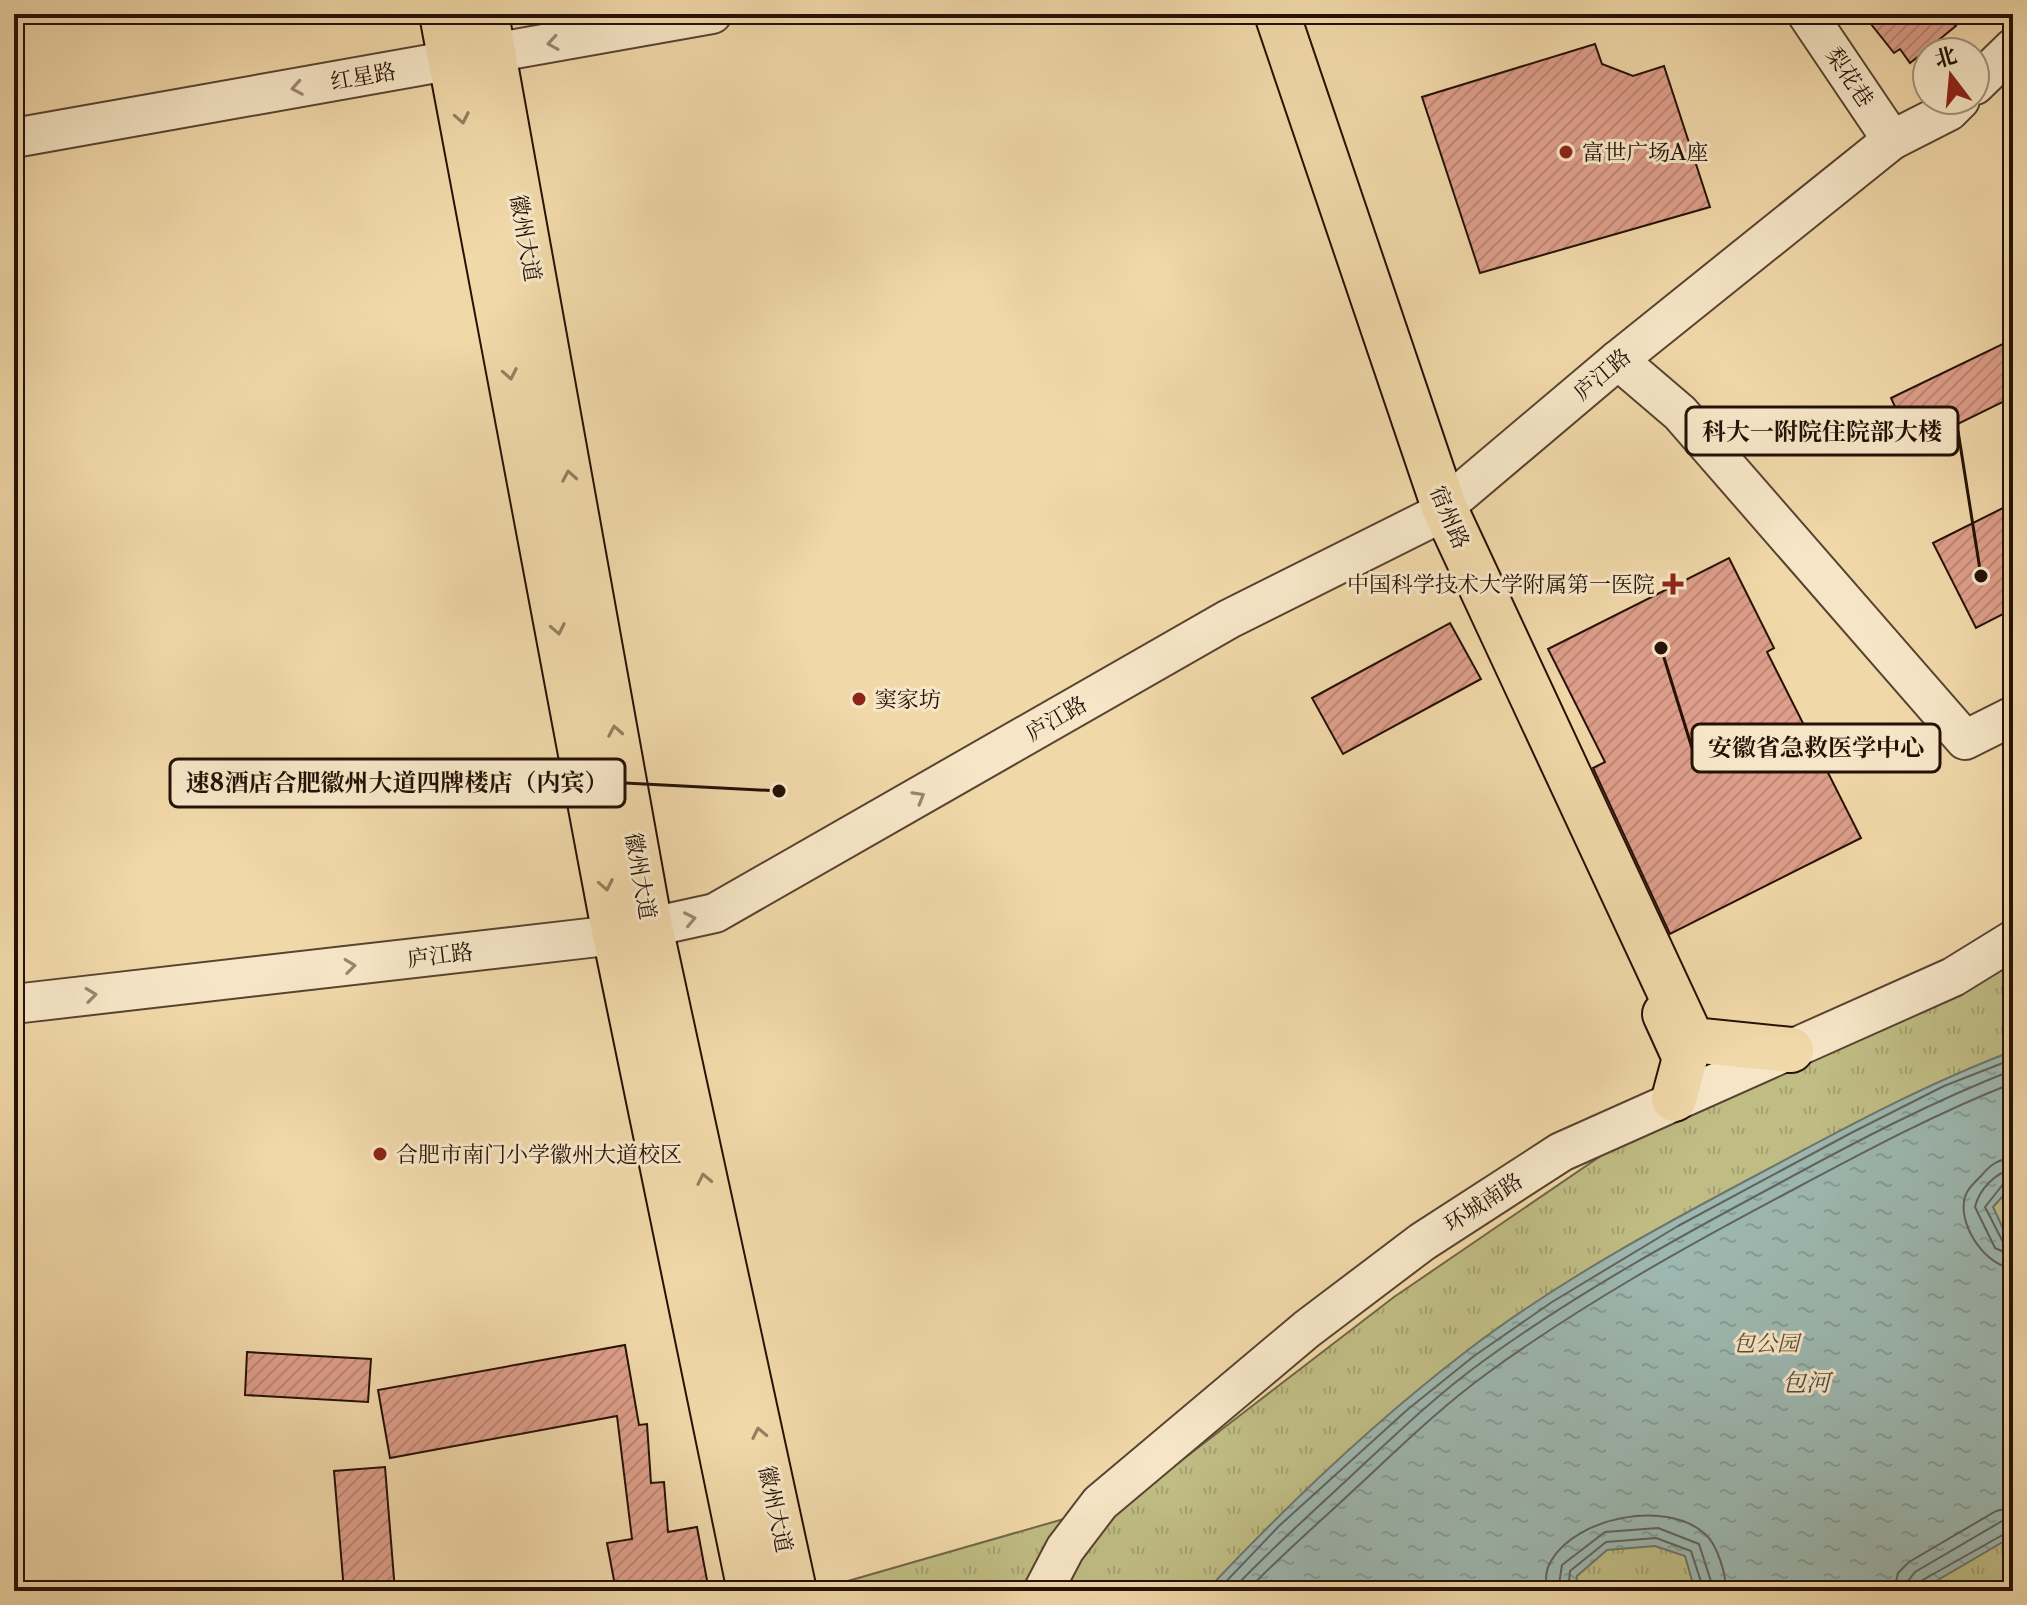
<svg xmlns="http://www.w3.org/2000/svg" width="2027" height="1605" font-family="'Libre Caslon Text','Noto Serif SC',serif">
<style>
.park{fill:url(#park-tufts);stroke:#726746;stroke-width:2}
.water{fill:url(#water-ripples);stroke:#6d756d;stroke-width:2}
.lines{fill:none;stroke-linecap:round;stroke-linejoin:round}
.shore{stroke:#61645c;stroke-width:2}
.building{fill:url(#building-hatch);stroke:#251107;stroke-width:2}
.minor-casing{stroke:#584330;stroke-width:42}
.major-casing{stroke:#251107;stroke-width:48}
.minor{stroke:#f6e6c7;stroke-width:38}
.major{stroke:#f1d8a9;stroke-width:44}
.oneway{stroke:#988671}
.oneway2{stroke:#957e60}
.poi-dot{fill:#8f2418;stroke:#f6e6c7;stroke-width:3}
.labels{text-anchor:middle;stroke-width:6;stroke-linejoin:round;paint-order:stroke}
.street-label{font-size:22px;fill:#251107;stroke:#f6e6c7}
.poi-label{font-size:22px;fill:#251107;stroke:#f6e6c7;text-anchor:start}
.park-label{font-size:22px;font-style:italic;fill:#5b4d33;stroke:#f6e6c7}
.water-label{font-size:24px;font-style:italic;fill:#4f4b42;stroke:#f6e6c7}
.leader{fill:none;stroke:#251107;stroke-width:3}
.callout-dot{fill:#251107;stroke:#f6e6c7;stroke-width:3}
.callout{fill:#f6e6c7;stroke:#251107;stroke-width:3}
.callout-label{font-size:24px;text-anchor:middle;font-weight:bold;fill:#251107}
</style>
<defs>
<pattern id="park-tufts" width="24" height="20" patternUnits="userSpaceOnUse" patternTransform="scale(2)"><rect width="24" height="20" fill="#c0bd84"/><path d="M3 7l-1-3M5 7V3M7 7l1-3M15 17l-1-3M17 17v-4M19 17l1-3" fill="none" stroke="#a5a170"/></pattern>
<pattern id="water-ripples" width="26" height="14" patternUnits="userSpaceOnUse" patternTransform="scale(2)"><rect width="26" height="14" fill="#9db8b1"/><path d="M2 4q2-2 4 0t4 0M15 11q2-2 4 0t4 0" fill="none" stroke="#879d97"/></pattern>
<pattern id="building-hatch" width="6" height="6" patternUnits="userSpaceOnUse" patternTransform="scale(2)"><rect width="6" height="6" fill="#de9e8a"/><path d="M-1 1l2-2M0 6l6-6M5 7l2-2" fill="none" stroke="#be8776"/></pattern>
</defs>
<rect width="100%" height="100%" fill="#f1d8a9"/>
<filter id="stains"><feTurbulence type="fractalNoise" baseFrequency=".0025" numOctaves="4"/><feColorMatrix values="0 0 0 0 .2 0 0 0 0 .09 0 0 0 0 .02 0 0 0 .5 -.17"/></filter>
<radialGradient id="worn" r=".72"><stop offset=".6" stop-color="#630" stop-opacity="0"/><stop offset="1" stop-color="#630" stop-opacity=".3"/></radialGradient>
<polygon class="park" points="2013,937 2013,1591 813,1591 1130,1500 1394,1297 1665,1112 1685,1058 1793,1031"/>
<path class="water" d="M2013 1051V1185L1993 1207 2013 1250V1536L1919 1591H1695L1685 1556 1655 1546 1607 1550 1577 1576 1576 1591H1206C1286 1506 1375 1421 1468 1350 1561 1279 1666 1223 1768 1169 1848 1126 1928 1083 2013 1051Z"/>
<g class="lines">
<g class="shore">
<path d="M2013 1158C1998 1159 1990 1165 1981 1176 1973 1184 1965 1191 1964 1202 1960 1228 1987 1267 2013 1268"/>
<path d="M2013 1170C1996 1171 1979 1190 1975 1207L1995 1248 2013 1256"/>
<polyline points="2013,1180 2004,1183 1985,1207 2003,1242 2013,1246"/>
<polyline points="1217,1591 1279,1526 1407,1410 1474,1356 1552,1302 1678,1226 1851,1133 1944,1086 2013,1059"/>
<path d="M1231 1591C1269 1551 1309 1515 1349 1478 1392 1438 1434 1397 1482 1362 1575 1294 1677 1238 1778 1184 1855 1142 1931 1102 2013 1070"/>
<path d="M1247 1591C1282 1554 1320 1522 1357 1487 1400 1447 1442 1406 1489 1372 1583 1304 1683 1248 1785 1194 1860 1154 1934 1114 2013 1083"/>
<path d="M1546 1591C1546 1581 1545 1570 1551 1561 1576 1517 1667 1499 1705 1534 1718 1545 1726 1575 1726 1591"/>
<polyline points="1558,1591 1562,1565 1605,1532 1658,1528 1699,1544 1714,1591"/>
<polyline points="1568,1591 1570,1571 1606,1542 1656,1538 1691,1551 1704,1591"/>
<polyline points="1894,1591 1898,1573 1909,1562 1996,1511 2013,1507"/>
<polyline points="1906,1591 1908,1581 1915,1572 2002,1521 2013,1519"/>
<polyline points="1916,1591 1921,1581 2013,1529"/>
</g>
</g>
<g class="building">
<polygon points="1863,14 1945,14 1956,26 1910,63 1900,49 1894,53"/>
<polygon points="1595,44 1602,64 1633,76 1664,66 1710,207 1480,273 1422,97"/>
<polygon points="2013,339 2013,397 1913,446 1891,398"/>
<polygon points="2013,503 2013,609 1976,628 1933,543"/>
<polygon points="1729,558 1774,648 1767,652 1861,838 1670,934 1593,768 1605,762 1548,649"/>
<polygon points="1450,623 1481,679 1343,754 1312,698"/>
<polygon points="625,1345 639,1425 647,1424 651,1483 664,1482 668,1532 697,1527 709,1591 616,1591 607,1543 632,1539 617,1416 390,1458 378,1390"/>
<polygon points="247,1352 371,1359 368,1402 245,1395"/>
<polygon points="385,1467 395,1591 344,1591 334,1471"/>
</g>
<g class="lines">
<g class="minor-casing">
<g id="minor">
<polyline points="1807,14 1892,140"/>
<polyline points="1975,85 2013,48"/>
<polyline points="14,138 712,14"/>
<polyline points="1618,360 1680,413 1965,740 2013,716"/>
<polyline points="14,1004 615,935 715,913 1229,619 1431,518 1618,360 1892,140 1949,111 1960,100"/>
<polyline points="1043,1591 1065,1549 1100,1503 1307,1329 1422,1242 1561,1152 1953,977 2013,940"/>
</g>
</g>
<g class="major-casing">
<g id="major">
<polyline points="442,14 615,935 750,1591"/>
<polyline points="486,14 650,927 794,1591"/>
<polyline points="1277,14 1444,507 1692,1040 1791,1050"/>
<polyline points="1665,1014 1685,1058 1674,1099"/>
</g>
</g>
<use href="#minor" class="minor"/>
<use href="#major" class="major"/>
</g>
<defs><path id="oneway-chevron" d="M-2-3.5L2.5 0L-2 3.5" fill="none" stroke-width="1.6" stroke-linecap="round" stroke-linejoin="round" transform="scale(2)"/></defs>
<g class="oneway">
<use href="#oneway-chevron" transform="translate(553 43) rotate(171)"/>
<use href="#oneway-chevron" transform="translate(297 88) rotate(170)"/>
<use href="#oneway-chevron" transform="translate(919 797) rotate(-30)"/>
<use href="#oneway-chevron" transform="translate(690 919) rotate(-12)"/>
<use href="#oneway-chevron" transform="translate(350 966) rotate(-7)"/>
<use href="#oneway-chevron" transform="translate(91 995) rotate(-7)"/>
</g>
<g class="oneway2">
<use href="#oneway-chevron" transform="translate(462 118) rotate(79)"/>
<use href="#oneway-chevron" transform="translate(510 374) rotate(79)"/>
<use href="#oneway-chevron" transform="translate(569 476) rotate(-100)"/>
<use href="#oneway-chevron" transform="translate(558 629) rotate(79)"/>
<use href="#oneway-chevron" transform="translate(615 731) rotate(-100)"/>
<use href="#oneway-chevron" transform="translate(606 885) rotate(79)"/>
<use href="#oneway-chevron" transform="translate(704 1179) rotate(-102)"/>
<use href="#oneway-chevron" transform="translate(759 1433) rotate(-102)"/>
</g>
<g class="poi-dot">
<circle cx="1566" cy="152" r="8"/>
<path d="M1669 572h8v8h8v8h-8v8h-8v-8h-8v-8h8z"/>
<circle cx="859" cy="699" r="8"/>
<circle cx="380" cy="1154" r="8"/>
</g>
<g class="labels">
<g class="street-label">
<text transform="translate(363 76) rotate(-10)" y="8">红星路</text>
<text transform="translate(1850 77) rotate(56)" y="8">梨花巷</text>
<text transform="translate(526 238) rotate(80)" y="8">徽州大道</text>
<text transform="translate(1602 374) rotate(-40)" y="8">庐江路</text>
<text transform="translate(1450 517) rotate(67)" y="8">宿州路</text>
<text transform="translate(1056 718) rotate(-30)" y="8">庐江路</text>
<text transform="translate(641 876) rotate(80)" y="8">徽州大道</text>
<text transform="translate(440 955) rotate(-7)" y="8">庐江路</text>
<text transform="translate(1483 1202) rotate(-33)" y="8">环城南路</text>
<text transform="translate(776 1509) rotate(78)" y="8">徽州大道</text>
</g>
<g class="poi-label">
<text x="1582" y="160">富世广场A座</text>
<text x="1655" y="592" text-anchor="end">中国科学技术大学附属第一医院</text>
<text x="875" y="707">窦家坊</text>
<text x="396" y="1162">合肥市南门小学徽州大道校区</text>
</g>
<g class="park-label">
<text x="1766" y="1351">包公园</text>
</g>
<g class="water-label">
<text x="1806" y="1391">包河</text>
</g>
</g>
<path class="leader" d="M1981 576L1958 431M1661 648L1692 748M779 791L625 783"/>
<g class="callout-dot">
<circle cx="1981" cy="576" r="8"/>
<circle cx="1661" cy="648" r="8"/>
<circle cx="779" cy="791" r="8"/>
</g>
<g class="callout">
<rect x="1686" y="407" width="272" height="48" rx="8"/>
<rect x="1692" y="724" width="248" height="48" rx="8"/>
<rect x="170" y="759" width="455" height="48" rx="8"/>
</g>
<g class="callout-label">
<text x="1822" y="440">科大一附院住院部大楼</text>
<text x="1816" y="756">安徽省急救医学中心</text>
<text x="397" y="791">速8酒店合肥徽州大道四牌楼店（内宾）</text>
</g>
<rect width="2027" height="1605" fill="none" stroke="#f1d8a9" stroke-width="48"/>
<rect x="16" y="16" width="1995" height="1573" fill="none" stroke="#251107" stroke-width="4"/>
<rect x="24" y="24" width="1979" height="1557" fill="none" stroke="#251107" stroke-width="2"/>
<g transform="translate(1951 76) rotate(344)"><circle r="38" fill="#f6e6c7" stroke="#a2917a" stroke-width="2"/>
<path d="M0-6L14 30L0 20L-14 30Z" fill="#8f2418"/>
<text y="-12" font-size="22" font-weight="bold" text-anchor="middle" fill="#251107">北</text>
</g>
<rect width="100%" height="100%" filter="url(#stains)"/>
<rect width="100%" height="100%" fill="url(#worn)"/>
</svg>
